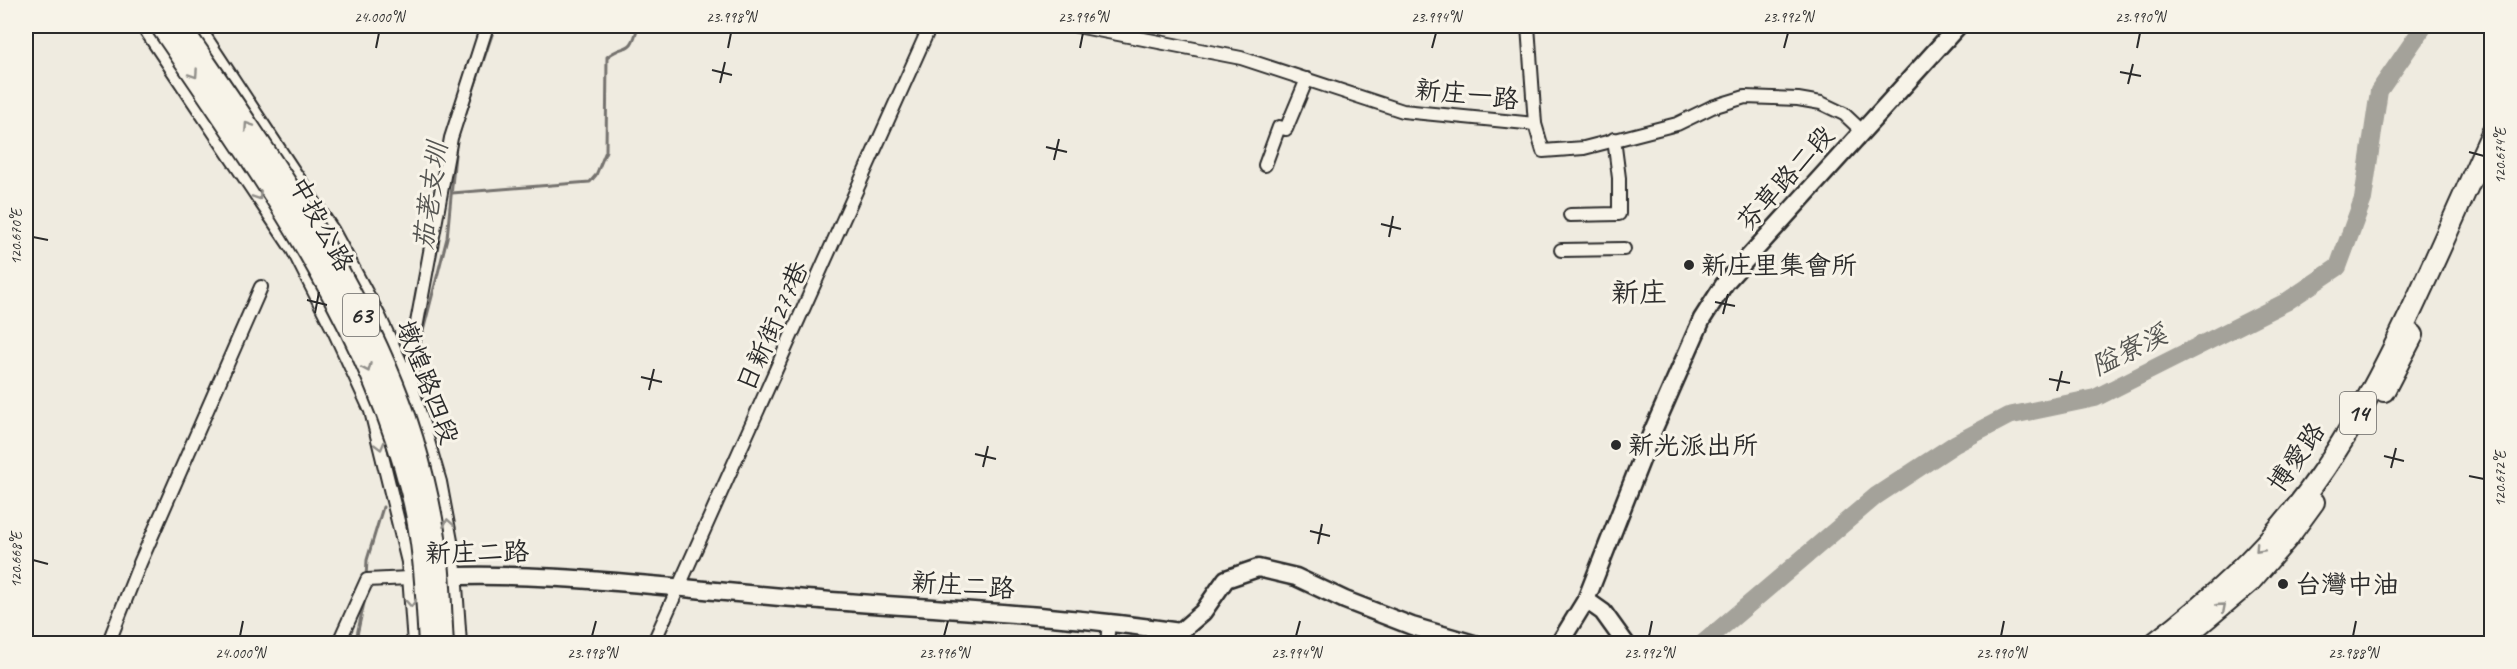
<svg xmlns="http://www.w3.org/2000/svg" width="2517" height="669" font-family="Caveat,'LXGW WenKai TC',sans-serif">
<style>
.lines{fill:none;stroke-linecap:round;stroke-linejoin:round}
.stream{stroke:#74726e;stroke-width:3}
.river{stroke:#a4a29a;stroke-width:18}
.street-casing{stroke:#2b2b2b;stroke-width:16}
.secondary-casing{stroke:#2b2b2b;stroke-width:21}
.primary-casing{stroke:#2b2b2b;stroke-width:24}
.street{stroke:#f7f3e8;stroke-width:12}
.secondary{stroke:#f7f3e8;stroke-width:16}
.primary{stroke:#f7f3e8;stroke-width:20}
.primary-bridge-casing{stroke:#2b2b2b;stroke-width:24;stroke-linecap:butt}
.primary-bridge{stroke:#f7f3e8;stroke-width:20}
.oneway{stroke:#918f8a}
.ticks{fill:none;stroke:#2b2b2b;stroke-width:2}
.poi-dot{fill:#2b2b2b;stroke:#f7f3e8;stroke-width:2}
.labels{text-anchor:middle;stroke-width:6;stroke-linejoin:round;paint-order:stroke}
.shield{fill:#f7f3e8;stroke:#686764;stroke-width:1.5}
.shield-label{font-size:24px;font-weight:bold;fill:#2b2b2b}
.street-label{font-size:26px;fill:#2b2b2b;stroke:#f7f3e8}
.poi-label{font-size:26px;fill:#2b2b2b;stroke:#f7f3e8;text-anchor:start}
.water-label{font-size:27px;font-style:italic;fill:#555552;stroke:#f7f3e8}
.quarter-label{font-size:28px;fill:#2b2b2b;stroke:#f7f3e8}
.neatline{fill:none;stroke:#2b2b2b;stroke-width:2}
.ticks-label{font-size:15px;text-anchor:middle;fill:#2b2b2b}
</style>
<rect width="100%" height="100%" fill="#efebe0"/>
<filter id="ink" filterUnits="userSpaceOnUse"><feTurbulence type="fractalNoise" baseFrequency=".0167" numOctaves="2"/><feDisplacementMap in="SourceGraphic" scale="12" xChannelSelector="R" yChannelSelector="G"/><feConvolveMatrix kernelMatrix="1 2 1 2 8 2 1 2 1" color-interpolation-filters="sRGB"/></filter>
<g filter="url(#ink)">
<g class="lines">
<g class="stream">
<polyline points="457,138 495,26"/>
<path d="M452 193 590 182 596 175 606 151 607 57C627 41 630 57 638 26"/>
<polyline points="420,376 420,343 447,238 456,144"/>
<polyline points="366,578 367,560 383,507"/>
<polyline points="355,644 366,594"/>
</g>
<polyline class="river" points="1702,644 1876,496 1955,444 2008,416 2095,398 2286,302 2338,267 2363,199 2379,91 2424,26"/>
<g class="street-casing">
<g id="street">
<polyline points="143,26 293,250 334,331 371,411 408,562 414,644"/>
<polyline points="198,26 333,231 379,316 412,387 440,482 454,557 460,644"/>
<polyline points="1077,26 1241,58 1403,111 1535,124"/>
<polyline points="1528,26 1535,124 1543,151 1584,148 1677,124 1712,107 1745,97 1798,99 1821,103 1844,114 1861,130"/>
<polyline points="1265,165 1279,127 1286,129 1307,79"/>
<polyline points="1570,215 1619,214 1619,178 1614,139"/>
<polyline points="1561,250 1624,249"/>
<polyline points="412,385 414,339 451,138 487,26"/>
<polyline points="108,644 140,563 261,287"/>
<polyline points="338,644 367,580 409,578"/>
<polyline points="653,644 930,26"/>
<polyline points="1107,644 1109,621"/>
</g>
</g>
<g class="secondary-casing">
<g id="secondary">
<path d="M409 578C538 569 667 588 795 598 924 609 1053 613 1180 632L1203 612 1226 579 1258 568 1296 577 1345 600 1412 626 1474 644"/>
<polyline points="1586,600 1603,612 1626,644"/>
<polyline points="1559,644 1586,600 1651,435 1702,319 1725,283 1958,26"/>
</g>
</g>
<g class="primary-casing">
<g id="primary">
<polyline points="2384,391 2413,335"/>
<path d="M2153 644C2218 595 2280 535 2325 468 2392 368 2441 243 2492 133"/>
<polyline points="2176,644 2250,582 2287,539 2314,502"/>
</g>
</g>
<use href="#street" class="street"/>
<use href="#secondary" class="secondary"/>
<use href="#primary" class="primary"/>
<g class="primary-bridge-casing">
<g id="primary-bridge">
<path d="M161 26C257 167 370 323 411 491 424 541 426 592 429 644"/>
<path d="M180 26C261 145 349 266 400 402 417 446 434 515 438 562 441 589 441 616 443 644"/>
</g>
</g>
<use href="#primary-bridge" class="primary-bridge"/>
</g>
<defs><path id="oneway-chevron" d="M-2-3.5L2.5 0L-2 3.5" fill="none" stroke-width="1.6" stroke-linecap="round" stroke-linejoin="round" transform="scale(1.5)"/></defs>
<g class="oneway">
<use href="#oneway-chevron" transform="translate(194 74) rotate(56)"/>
<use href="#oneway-chevron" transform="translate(248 126) rotate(-124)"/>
<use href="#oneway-chevron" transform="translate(258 196) rotate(57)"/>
<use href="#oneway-chevron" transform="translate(367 368) rotate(66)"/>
<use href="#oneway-chevron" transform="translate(380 446) rotate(75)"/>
<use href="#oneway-chevron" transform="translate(448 523) rotate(-100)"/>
<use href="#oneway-chevron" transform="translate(2259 549) rotate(133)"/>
<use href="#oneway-chevron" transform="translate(411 603) rotate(86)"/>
<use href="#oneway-chevron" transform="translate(2222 607) rotate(-41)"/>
</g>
</g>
<path class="ticks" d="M376 48 379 33M728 48 731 33M1080 48 1083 33M1432 48 1436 33M1784 48 1788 33M2137 48 2140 33M712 70 732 75M2120 72 2141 76M720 83 725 62M2128 84 2133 64M1046 147 1067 152M2469 152 2484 156M1054 160 1059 139M1381 224 1401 229M33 237 48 240M1389 237 1393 216M307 300 327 305M1715 302 1735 306M315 313 319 292M1723 314 1728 294M641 377 662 382M2049 379 2070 383M649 390 654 369M2057 391 2062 371M975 454 996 459M2384 456 2404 461M983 467 988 446M2391 468 2396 448M2469 476 2484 479M1310 531 1330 536M1318 544 1322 524M33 560 48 564M240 636 243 621M592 636 596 621M944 636 948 621M1296 636 1300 621M1649 636 1652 621M2001 636 2004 621M2353 636 2356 621"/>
<g class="poi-dot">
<circle cx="1689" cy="265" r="6"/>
<circle cx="1616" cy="445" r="6"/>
<circle cx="2283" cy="584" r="6"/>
</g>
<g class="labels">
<g class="shield">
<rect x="343" y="294" width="36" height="42" rx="4.5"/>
<rect x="2340" y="392" width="36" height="42" rx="4.5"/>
</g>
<g class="shield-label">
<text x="361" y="323">63</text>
<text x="2358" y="421">14</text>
</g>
<g class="street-label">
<text transform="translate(1467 94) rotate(6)" y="9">新庄一路</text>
<text transform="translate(1785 178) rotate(-48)" y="9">芬草路二段</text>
<text transform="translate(322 224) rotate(61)" y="9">中投公路</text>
<text transform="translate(772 326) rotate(-66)" y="9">日新街277巷</text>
<text transform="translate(428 382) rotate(69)" y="9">墩煌路四段</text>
<text transform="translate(2296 457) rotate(-55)" y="9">博愛路</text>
<text transform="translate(477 552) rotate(-1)" y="9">新庄二路</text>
<text transform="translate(963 585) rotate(4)" y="9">新庄二路</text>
</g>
<g class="poi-label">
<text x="1701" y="274">新庄里集會所</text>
<text x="1628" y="454">新光派出所</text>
<text x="2295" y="593">台灣中油</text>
</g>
<g class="water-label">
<text transform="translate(430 196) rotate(-82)" y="9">茄荖支圳</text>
<text transform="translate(2129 350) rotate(-26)" y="9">隘寮溪</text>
</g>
<g class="quarter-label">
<text x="1639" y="302">新庄</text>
</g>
</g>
<rect width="2517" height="669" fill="none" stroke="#f7f3e8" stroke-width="66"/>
<rect x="33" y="33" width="2451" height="603" class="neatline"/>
<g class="ticks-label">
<text x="379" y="22">24.000°N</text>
<text x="731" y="22">23.998°N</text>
<text x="1083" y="22">23.996°N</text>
<text x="1436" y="22">23.994°N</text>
<text x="1788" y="22">23.992°N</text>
<text x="2140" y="22">23.990°N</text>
<text transform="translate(2500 156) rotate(-90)" y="5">120.674°E</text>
<text transform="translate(16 237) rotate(-90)" y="5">120.670°E</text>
<text transform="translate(2500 479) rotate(-90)" y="5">120.672°E</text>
<text transform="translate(16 560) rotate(-90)" y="5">120.668°E</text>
<text x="240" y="658">24.000°N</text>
<text x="592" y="658">23.998°N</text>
<text x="944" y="658">23.996°N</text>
<text x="1296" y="658">23.994°N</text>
<text x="1649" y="658">23.992°N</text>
<text x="2001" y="658">23.990°N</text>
<text x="2353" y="658">23.988°N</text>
</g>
</svg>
